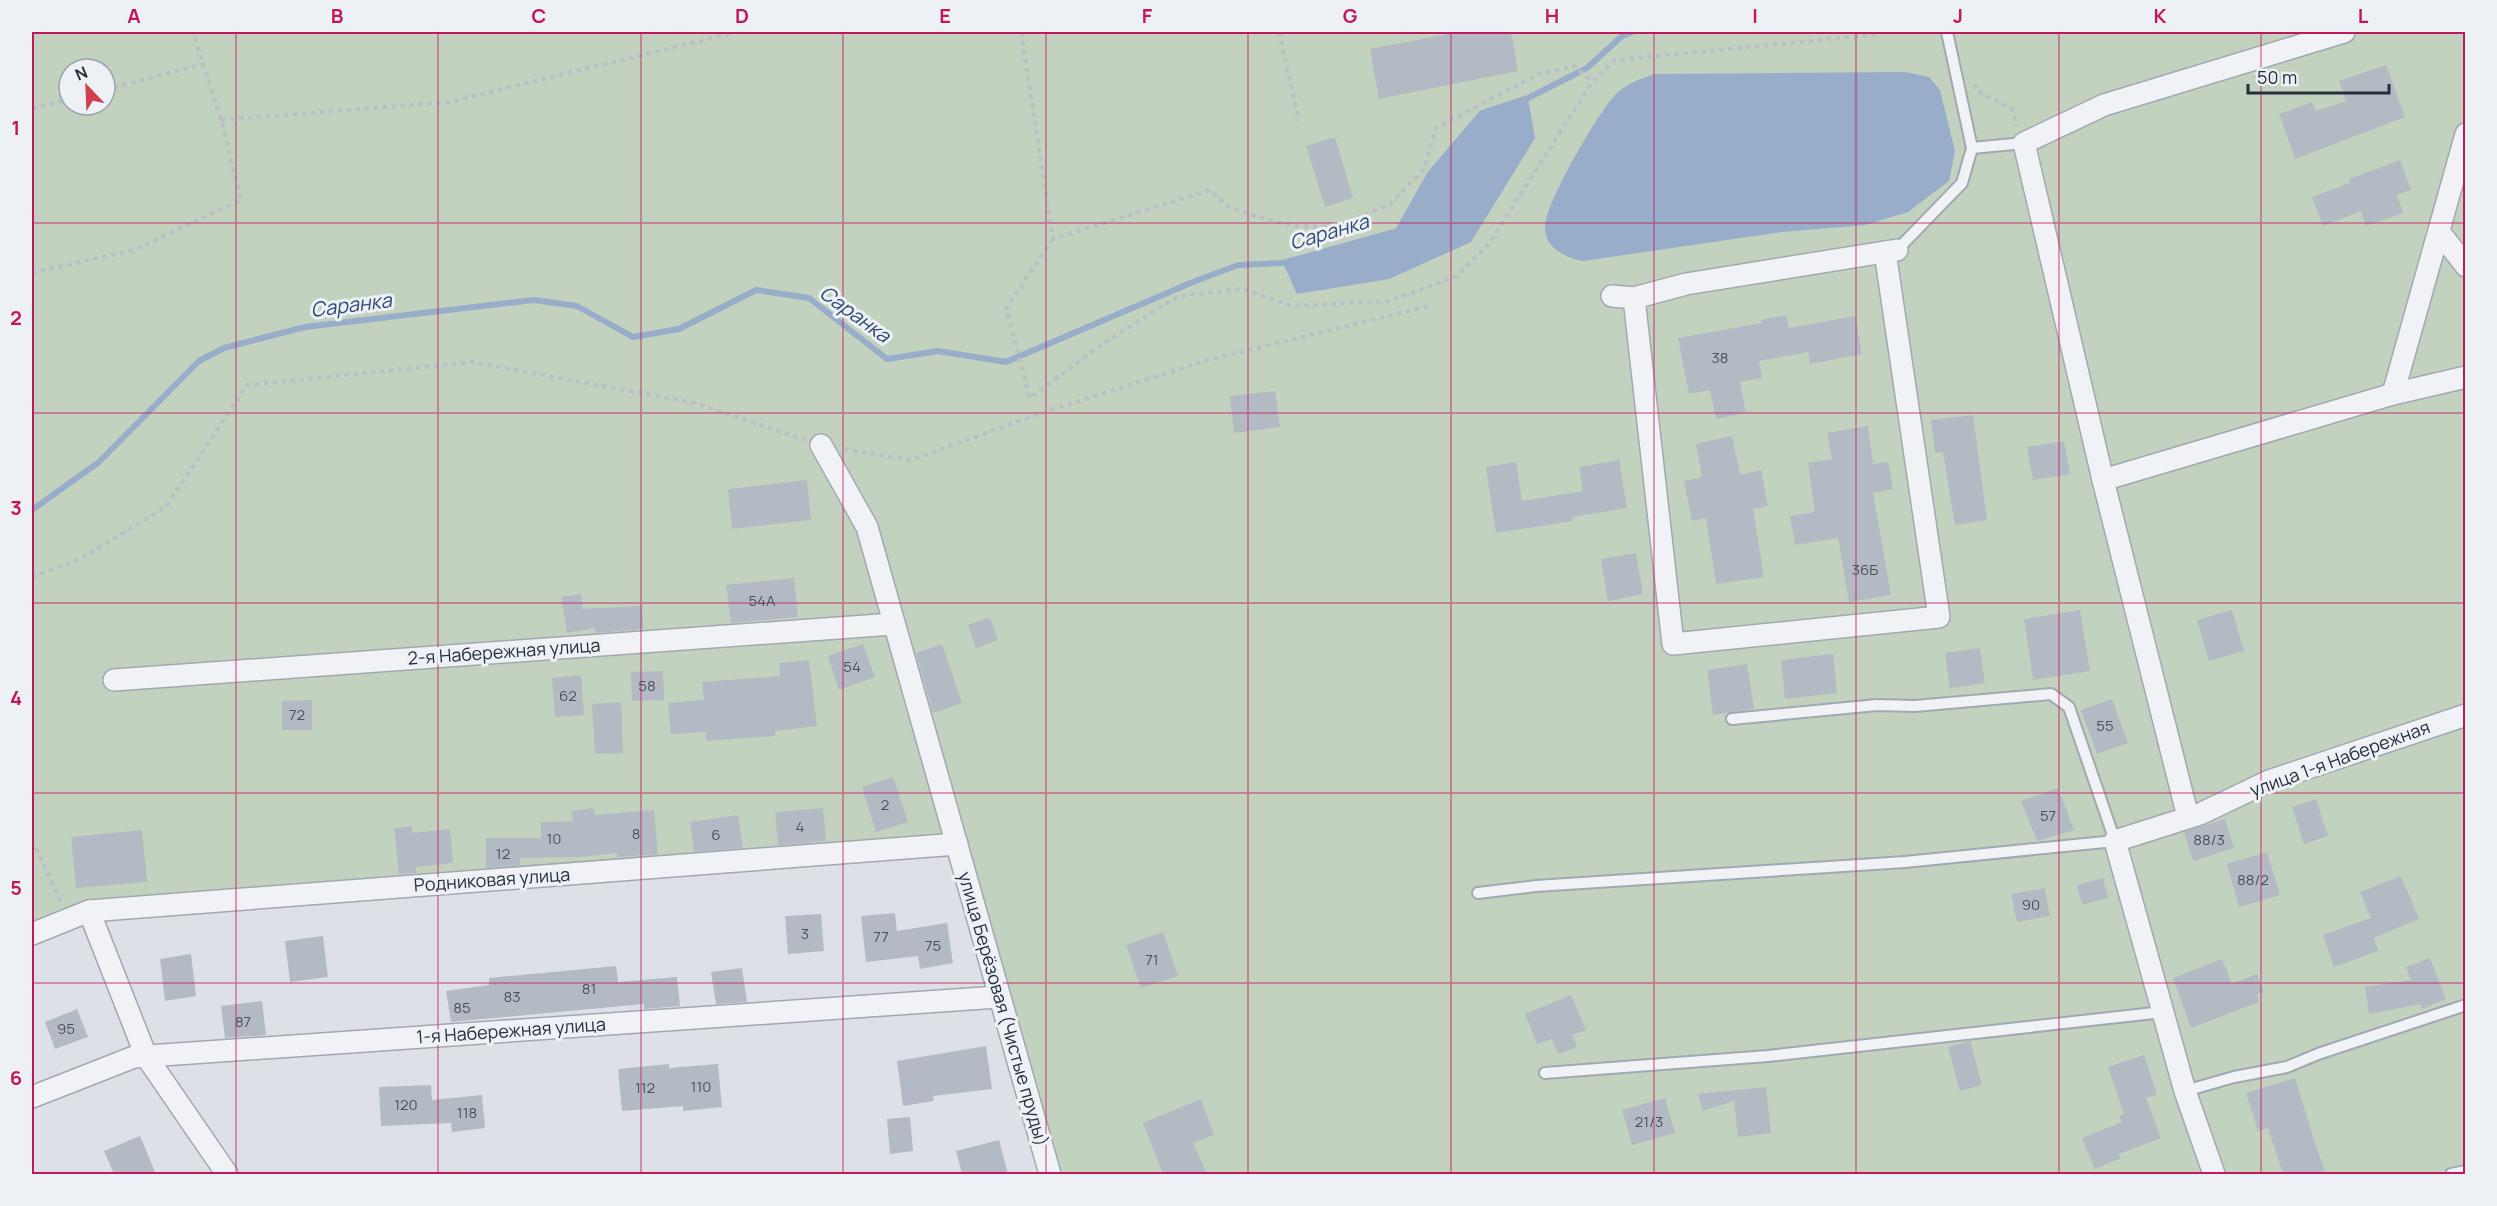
<svg xmlns="http://www.w3.org/2000/svg" width="2497" height="1206" font-family="Manrope,sans-serif">
<style>
.green{fill:#c2d2be;fill-rule:evenodd}
.water{fill:#97adc9}
.lines{fill:none;stroke-linecap:round;stroke-linejoin:round}
.stream{stroke:#97adc9;stroke-width:6}
.building{fill:#b4bac4}
.service-casing{stroke:#a2a8b1;stroke-width:14}
.minor-casing{stroke:#a2a8b1;stroke-width:24}
.path{stroke:#bbbfc6;stroke-width:4;stroke-dasharray:4.5 4.5;stroke-linecap:butt}
.service{stroke:#f0f2f6;stroke-width:10}
.minor{stroke:#f0f2f6;stroke-width:21}
.grid{fill:none;stroke:#c2185b;stroke-width:1.5;stroke-opacity:0.55}
.labels{text-anchor:middle;stroke-width:6;stroke-linejoin:round;paint-order:stroke}
.number-label{font-size:15px;fill:#4a5160}
.street-label{font-size:18px;fill:#262e3e;stroke:#edf0f5}
.water-label{font-size:20px;font-style:italic;fill:#304b73;stroke:#edf0f5}
.neatline{fill:none;stroke:#c2185b;stroke-width:2}
.grid-label{font-size:20px;text-anchor:middle;font-weight:bold;fill:#c2185b}
</style>
<rect width="100%" height="100%" fill="#dde1e7"/>
<path class="green" d="M32 32H2465V1174H1050L956 844 89 911 32 934ZM69 69H105V105H69Z"/>
<g class="water">
<path d="M1905 72 1929 77 1940 90 1955 151 1949 181 1908 212 1865 225 1781 232 1583 261C1566 258 1545 248 1545 228 1544 205 1598 113 1615 95 1627 83 1640 79 1655 74Z"/>
<polygon points="1528,98 1535,138 1471,242 1389,279 1297,294 1283,263 1397,231 1430,174 1482,113"/>
</g>
<g class="lines">
<polyline class="stream" points="32,510 99,462 199,361 224,348 305,327 534,300 577,306 633,337 679,329 756,290 809,298 887,359 938,351 1006,362 1193,282 1238,265 1283,263 1398,231 1430,174 1482,113 1528,98 1587,68 1622,36 1632,32"/>
</g>
<g class="building">
<polygon points="1458,32 1511,32 1518,71 1379,99 1370,49"/>
<polygon points="2386,65 2405,117 2295,159 2279,114 2312,102 2316,111 2346,101 2339,81"/>
<polygon points="1335,137 1353,198 1325,207 1306,146"/>
<polygon points="2400,160 2411,190 2397,195 2403,213 2366,226 2361,211 2323,226 2312,197 2350,183 2349,179"/>
<polygon points="1786,315 1789,328 1855,316 1862,354 1810,364 1808,352 1759,361 1762,378 1740,382 1746,413 1716,419 1710,390 1689,394 1678,338 1762,323 1761,320"/>
<polygon points="1275,391 1280,427 1234,433 1230,396"/>
<polygon points="1973,415 1987,520 1955,525 1943,452 1935,453 1931,420"/>
<polygon points="1868,426 1873,464 1888,462 1893,489 1873,493 1891,595 1849,602 1838,538 1795,545 1790,516 1815,512 1808,463 1832,459 1827,433"/>
<polygon points="1732,436 1740,475 1761,470 1768,506 1753,509 1764,577 1716,584 1706,518 1692,521 1684,481 1702,477 1696,444"/>
<polygon points="2064,441 2070,474 2033,480 2027,447"/>
<polygon points="1619,460 1627,508 1572,517 1573,521 1496,533 1486,467 1516,462 1522,501 1583,491 1579,467"/>
<polygon points="807,480 811,520 732,529 728,489"/>
<polygon points="1636,553 1643,594 1608,601 1601,559"/>
<polygon points="794,578 798,617 731,623 726,585"/>
<polygon points="581,594 583,609 642,606 643,629 595,633 595,628 567,633 561,597"/>
<polygon points="2080,610 2090,671 2033,680 2024,619"/>
<polygon points="2232,610 2244,651 2209,661 2197,620"/>
<polygon points="990,617 998,640 976,648 968,625"/>
<polygon points="863,644 875,677 839,690 828,656"/>
<polygon points="942,644 962,703 933,713 916,653"/>
<polygon points="1980,648 1985,683 1950,688 1945,653"/>
<polygon points="1833,654 1837,693 1785,699 1781,660"/>
<polygon points="809,660 817,726 775,731 775,736 706,741 706,732 671,734 668,703 704,700 702,682 780,676 779,663"/>
<polygon points="1747,664 1754,709 1713,715 1707,670"/>
<polygon points="663,671 664,700 632,701 631,672"/>
<polygon points="581,675 584,715 555,717 552,678"/>
<polygon points="2112,699 2128,743 2097,754 2081,710"/>
<polygon points="312,700 312,730 282,730 282,701"/>
<polygon points="621,702 623,753 595,754 592,704"/>
<polygon points="893,777 908,822 876,832 862,787"/>
<polygon points="2058,788 2074,830 2037,841 2021,801"/>
<polygon points="2316,799 2328,836 2304,844 2292,807"/>
<polygon points="594,808 595,815 654,810 658,854 617,857 617,853 579,857 520,858 520,865 486,868 486,838 541,838 541,822 573,821 571,811"/>
<polygon points="823,808 826,841 778,845 775,812"/>
<polygon points="738,815 743,848 694,852 690,822"/>
<polygon points="2225,819 2234,848 2193,861 2184,832"/>
<polygon points="412,826 412,833 450,829 453,863 416,867 416,873 399,874 394,828"/>
<polygon points="142,830 147,882 76,888 71,837"/>
<polygon points="2267,852 2280,895 2239,907 2227,864"/>
<polygon points="2401,876 2419,919 2374,938 2378,951 2334,967 2323,935 2371,918 2360,892"/>
<polygon points="2103,878 2108,898 2082,905 2077,885"/>
<polygon points="2045,888 2050,916 2017,922 2011,894"/>
<polygon points="895,913 897,931 947,923 953,963 920,969 918,956 866,962 861,916"/>
<polygon points="821,914 824,951 788,954 785,916"/>
<polygon points="1163,932 1178,976 1141,988 1126,945"/>
<polygon points="323,936 328,977 290,982 285,941"/>
<polygon points="191,954 196,996 165,1001 160,959"/>
<polygon points="2430,958 2446,999 2422,1009 2421,1004 2369,1014 2365,987 2411,980 2406,967"/>
<polygon points="2222,959 2232,984 2257,974 2264,992 2257,994 2259,1002 2191,1028 2173,978"/>
<polygon points="616,966 618,982 677,977 680,1006 644,1009 644,1004 451,1022 446,991 489,985 489,978"/>
<polygon points="742,968 747,1002 716,1004 711,972"/>
<polygon points="1571,995 1586,1030 1572,1035 1577,1047 1558,1054 1552,1039 1537,1044 1525,1014"/>
<polygon points="262,1001 266,1035 225,1038 221,1006"/>
<polygon points="77,1009 88,1037 55,1049 45,1022"/>
<polygon points="1970,1041 1982,1085 1960,1091 1948,1047"/>
<polygon points="986,1046 992,1089 933,1096 934,1101 903,1106 897,1061"/>
<polygon points="2144,1055 2157,1095 2146,1098 2161,1138 2119,1154 2121,1158 2095,1169 2082,1138 2122,1122 2119,1116 2124,1114 2108,1067"/>
<polygon points="669,1064 669,1068 718,1064 722,1107 683,1111 683,1106 622,1111 618,1069"/>
<polygon points="2295,1078 2314,1140 2326,1174 2283,1174 2268,1128 2258,1131 2246,1093"/>
<polygon points="431,1085 432,1100 482,1095 485,1128 452,1132 451,1123 381,1126 379,1087"/>
<polygon points="1766,1087 1771,1133 1738,1137 1734,1101 1703,1111 1698,1094"/>
<polygon points="1665,1098 1675,1133 1632,1145 1622,1110"/>
<polygon points="1201,1099 1214,1135 1193,1143 1207,1174 1163,1174 1143,1123"/>
<polygon points="910,1117 913,1151 890,1154 887,1119"/>
<polygon points="140,1136 156,1174 114,1174 104,1151"/>
<polygon points="999,1140 1008,1174 962,1174 956,1151"/>
</g>
<g class="lines">
<g class="service-casing">
<g id="service">
<polyline points="1972,148 2024,143"/>
<polyline points="1897,250 1962,183 1972,148 1947,32"/>
<polyline points="1478,893 1536,886 1905,862 2115,841 2069,707 2051,694 1915,706 1877,705 1732,719"/>
<polyline points="1545,1073 1768,1056 2163,1012"/>
<polyline points="2185,1091 2234,1077 2287,1067 2318,1054 2466,1005"/>
<polyline points="2451,1174 2466,1171"/>
</g>
</g>
<g class="minor-casing">
<g id="minor">
<polyline points="2440,233 2466,266"/>
<polyline points="1612,296 1634,298 1686,284 1897,250"/>
<polyline points="1634,298 1673,644 1939,617 1885,252"/>
<polyline points="2393,394 2466,377"/>
<polyline points="821,445 867,527 1050,1174"/>
<polyline points="2103,480 2393,394 2466,134"/>
<polyline points="114,680 893,624"/>
<polyline points="2188,817 2103,480 2024,143 2104,105 2344,32"/>
<polyline points="89,911 146,1056 227,1174"/>
<polyline points="32,934 89,911 957,844"/>
<polyline points="32,1097 134,1057 998,997"/>
<polyline points="2214,1174 2185,1091 2115,841 2200,814 2269,781 2466,715"/>
</g>
</g>
<g class="path">
<polyline points="1021,32 1053,239 1210,190 1226,205 1248,214 1293,226 1335,227 1390,204 1424,169 1436,128 1538,74 1575,66 1592,82"/>
<polyline points="1279,32 1299,121"/>
<polyline points="1975,84 1977,91 2011,108 2017,126"/>
<polyline points="105,90 203,64"/>
<polyline points="32,109 69,99"/>
<polyline points="221,120 449,102 737,32"/>
<polyline points="1053,239 1006,308 1030,398 1101,345 1178,296 1243,289 1292,306 1389,301 1457,276 1489,244 1592,82 1615,60 1873,35 1877,32"/>
<polyline points="32,273 134,250 241,200 221,120 193,32"/>
<polyline points="844,449 911,460 1039,414 1204,361 1429,306"/>
<polyline points="32,577 80,559 166,507 247,385 472,362 695,403 805,440"/>
<polyline points="32,840 62,904"/>
</g>
<use href="#service" class="service"/>
<use href="#minor" class="minor"/>
</g>
<path class="grid" d="M236 32V1174M438 32V1174M641 32V1174M843 32V1174M1046 32V1174M1248 32V1174M1451 32V1174M1654 32V1174M1856 32V1174M2059 32V1174M2261 32V1174M32 223H2466M32 413H2466M32 603H2466M32 793H2466M32 983H2466"/>
<g class="labels">
<g class="number-label">
<text x="1720" y="363">38</text>
<text x="1865" y="575">36Б</text>
<text x="762" y="606">54А</text>
<text x="852" y="672">54</text>
<text x="647" y="691">58</text>
<text x="568" y="701">62</text>
<text x="297" y="720">72</text>
<text x="2105" y="731">55</text>
<text x="885" y="810">2</text>
<text x="2048" y="821">57</text>
<text x="800" y="832">4</text>
<text x="636" y="839">8</text>
<text x="716" y="840">6</text>
<text x="554" y="844">10</text>
<text x="2209" y="845">88/3</text>
<text x="503" y="859">12</text>
<text x="2253" y="885">88/2</text>
<text x="2031" y="910">90</text>
<text x="805" y="939">3</text>
<text x="881" y="942">77</text>
<text x="933" y="951">75</text>
<text x="1152" y="965">71</text>
<text x="589" y="994">81</text>
<text x="512" y="1002">83</text>
<text x="462" y="1013">85</text>
<text x="243" y="1027">87</text>
<text x="66" y="1034">95</text>
<text x="701" y="1092">110</text>
<text x="645" y="1093">112</text>
<text x="406" y="1110">120</text>
<text x="467" y="1118">118</text>
<text x="1649" y="1127">21/3</text>
</g>
<g class="street-label">
<text transform="translate(504 652) rotate(-4)" y="6">2-я Набережная улица</text>
<text transform="translate(2340 759) rotate(-20)" y="6">улица 1-я Набережная</text>
<text transform="translate(492 880) rotate(-4)" y="6">Родниковая улица</text>
<text transform="translate(1003 1009) rotate(74)" y="6">улица Берёзовая (Чистые пруды)</text>
<text transform="translate(511 1031) rotate(-4)" y="6">1-я Набережная улица</text>
</g>
<g class="water-label">
<text transform="translate(1329 232) rotate(-16)" y="7">Саранка</text>
<text transform="translate(351 305) rotate(-7)" y="7">Саранка</text>
<text transform="translate(855 314) rotate(36)" y="7">Саранка</text>
</g>
</g>
<rect width="2497" height="1206" fill="none" stroke="#edf0f5" stroke-width="66"/>
<g transform="translate(87 87) rotate(337)"><circle r="28" fill="#edf0f5" stroke="#9da2ac" stroke-width="1.5"/>
<path d="M0-4.5L10 22L0 15L-10 22Z" fill="#d13e4f"/>
<text y="-9" font-size="16" font-weight="bold" text-anchor="middle" fill="#262e3e">N</text>
</g>
<path d="M2248 84v9h141v-9" fill="none" stroke="#262e3e" stroke-width="3"/>
<text x="2257" y="84" font-size="18" fill="#262e3e" stroke="#edf0f5" stroke-width="4.5" paint-order="stroke">50 m</text>
<rect x="33" y="33" width="2431" height="1140" class="neatline"/>
<g class="grid-label">
<text x="134" y="23">A</text>
<text x="337" y="23">B</text>
<text x="539" y="23">C</text>
<text x="742" y="23">D</text>
<text x="945" y="23">E</text>
<text x="1147" y="23">F</text>
<text x="1350" y="23">G</text>
<text x="1552" y="23">H</text>
<text x="1755" y="23">I</text>
<text x="1958" y="23">J</text>
<text x="2160" y="23">K</text>
<text x="2363" y="23">L</text>
<text x="16" y="135">1</text>
<text x="16" y="325">2</text>
<text x="16" y="515">3</text>
<text x="16" y="705">4</text>
<text x="16" y="895">5</text>
<text x="16" y="1085">6</text>
</g>
</svg>
